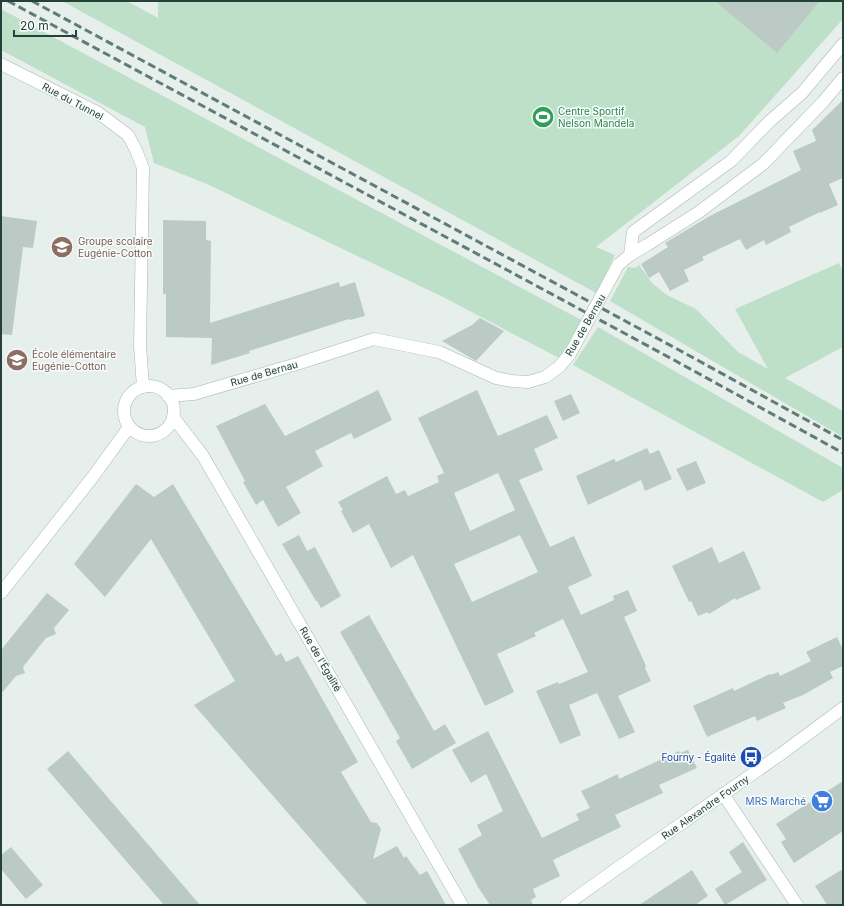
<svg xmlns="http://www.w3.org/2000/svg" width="844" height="906" font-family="Inter,sans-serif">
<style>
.green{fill:#bfe0c8}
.building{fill:#bbcac4;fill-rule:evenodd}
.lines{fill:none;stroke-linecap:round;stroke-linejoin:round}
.minor-casing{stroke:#a8b8b2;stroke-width:13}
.minor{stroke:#fff;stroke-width:12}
.rail{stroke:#5f7d75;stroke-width:3;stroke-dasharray:8 4;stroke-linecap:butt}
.minor-bridge-casing{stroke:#a8b8b2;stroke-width:13;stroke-linecap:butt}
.minor-bridge{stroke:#fff;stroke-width:12}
.labels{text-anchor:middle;stroke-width:3;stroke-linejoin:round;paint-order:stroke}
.street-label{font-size:10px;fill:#24423a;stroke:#f7fbf9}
.leisure-label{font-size:10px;fill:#27864d;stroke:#f7fbf9;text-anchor:start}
.education-label{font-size:10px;fill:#785e54;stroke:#f7fbf9;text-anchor:start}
.transit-label{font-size:10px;fill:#164399;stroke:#f7fbf9;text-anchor:end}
.shop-label{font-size:10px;fill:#366cbe;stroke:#f7fbf9;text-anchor:end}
</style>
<rect width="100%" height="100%" fill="#e6efeb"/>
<g class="green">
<polygon points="62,1 127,1 158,18 158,1 843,1 843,19 739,136 596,247 615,255 596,293"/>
<polygon points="1,9 583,321 559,358 443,297 207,184 154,163 145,127 1,50"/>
<polygon points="839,263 843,271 843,347 785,378 843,411 843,437 610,301 628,267 635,268 639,265 653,284 667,295 696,309 738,352 768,369 735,309"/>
<polygon points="598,327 843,468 843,490 823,502 573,365"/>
</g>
<g class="building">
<polygon points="715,1 820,1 777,53"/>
<polygon points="843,100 843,178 829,184 838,205 820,213 820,212 789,227 791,232 766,245 764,240 746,250 740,239 702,257 704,260 684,270 689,281 670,291 659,272 649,278 641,264 668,247 665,243 708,217 801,170 793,151 816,141 812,130"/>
<polygon points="1,216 37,221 33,248 23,247 12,335 1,334"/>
<polygon points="163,220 206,221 206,240 211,241 210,323 339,282 340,287 355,282 365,316 350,320 349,319 249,351 250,353 211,365 212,338 166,337 166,294 163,294"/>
<polygon points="480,318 504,331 476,361 442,341 472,325"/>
<polygon points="378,390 392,420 354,439 351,433 315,451 323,466 286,487 301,513 278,527 263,500 256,505 243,482 245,481 216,426 265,404 285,436"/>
<path d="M477 390 498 436 547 415 558 438 534 449 543 470 519 480 550 547 574 536 592 576 568 587 581 615 614 600 613 596 628 590 637 611 624 617 646 666 645 668 651 681 618 696 635 732 619 739 597 693 569 705 581 735 560 744 536 691 558 682 559 684 588 672 563 619 534 633 536 636 497 654 514 692 485 706 413 555 391 568 369 524 353 533 341 511 343 510 338 502 387 476 396 494 405 490 408 496 439 482 437 476 444 473 418 418ZM498 473 515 510 470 531 454 493ZM520 535 538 572 472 602 454 564Z"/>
<polygon points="571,394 580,413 563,421 554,401"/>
<polygon points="647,448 650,454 659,450 672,479 645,491 641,480 588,505 576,476 614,459 616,462"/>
<polygon points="696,461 706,483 687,491 676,469"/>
<polygon points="136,484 154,497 173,484 276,656 281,653 286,662 298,656 358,762 341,772 371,822 377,823 381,829 373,859 397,846 404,858 406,856 420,875 427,871 446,905 368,905 194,705 235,681 151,539 105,597 74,564"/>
<polygon points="299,535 307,551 315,547 341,596 321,608 317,601 316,601 282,544"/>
<polygon points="712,547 719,563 744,551 761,589 736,600 735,598 709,614 708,612 698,616 691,601 689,602 672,566"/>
<polygon points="47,593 69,610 54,628 56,634 46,638 23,667 25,673 16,676 1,694 1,650"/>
<polygon points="369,615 434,731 445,724 456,743 412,769 396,741 400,738 340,632"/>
<polygon points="837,637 843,650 843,666 830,672 833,678 803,695 783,703 786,708 757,721 755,716 707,737 693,706 733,688 734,691 770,674 771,675 778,672 780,676 811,661 806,652"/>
<polygon points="488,731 542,838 579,820 576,814 590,808 581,791 599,783 618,774 619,779 679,751 680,753 688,750 697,768 659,785 663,793 615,815 621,827 553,860 560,876 533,889 536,897 531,900 533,905 490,905 478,887 458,849 482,835 477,825 503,811 486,774 471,783 452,750"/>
<polygon points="68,751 200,905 164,905 47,769"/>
<polygon points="843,781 843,831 794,863 781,842 786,839 776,824"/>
<polygon points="743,842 767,880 725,905 715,889 742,872 729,852"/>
<polygon points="11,847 43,885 26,899 1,869 1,855"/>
<polygon points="843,869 843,905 827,905 815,886"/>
<polygon points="692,870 708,896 695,905 639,905"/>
</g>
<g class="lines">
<g class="minor-casing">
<g id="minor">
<polyline points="1,64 97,112 128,135 136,150 143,168 140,346 143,387"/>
<polyline points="630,255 633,232 731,161 770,121 802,93 843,44"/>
<polyline points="618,265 630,255 647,245 699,212 763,164 823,102 843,78"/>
<circle cx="149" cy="411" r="25"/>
<polyline points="168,396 194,394 300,363 374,339 439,352 496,378 512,381 528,382 545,377 559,367 570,354"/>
<polyline points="173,417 203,456 462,905"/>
<polyline points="1,593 92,478 129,427"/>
<polyline points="723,794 797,905"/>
<polyline points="566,905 612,872 781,754 843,708"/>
</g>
</g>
<use href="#minor" class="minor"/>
<g class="rail">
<polyline points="8,1 674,360 843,453"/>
<polyline points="32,1 679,350 843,440"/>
</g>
<g class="minor-bridge-casing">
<polyline id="minor-bridge" points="570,354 618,265"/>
</g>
<use href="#minor-bridge" class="minor-bridge"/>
</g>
<defs>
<g id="stadium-disc" transform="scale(1.15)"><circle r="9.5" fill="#2e9e5b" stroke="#f7fbf9"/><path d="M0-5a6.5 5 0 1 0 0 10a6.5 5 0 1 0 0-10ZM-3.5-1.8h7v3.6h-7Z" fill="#fff"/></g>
<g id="school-disc" transform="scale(1.15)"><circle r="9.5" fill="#8d6e63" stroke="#f7fbf9"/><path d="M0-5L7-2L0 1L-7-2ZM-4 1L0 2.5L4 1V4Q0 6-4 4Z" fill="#fff"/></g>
<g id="bus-disc" transform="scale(1.15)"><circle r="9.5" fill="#1a4fb4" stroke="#f7fbf9"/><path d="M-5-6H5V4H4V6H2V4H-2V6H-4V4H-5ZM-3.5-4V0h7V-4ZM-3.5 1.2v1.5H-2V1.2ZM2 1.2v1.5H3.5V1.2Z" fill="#fff"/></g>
<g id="supermarket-disc" transform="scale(1.15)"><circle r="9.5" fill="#3f7fe0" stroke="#f7fbf9"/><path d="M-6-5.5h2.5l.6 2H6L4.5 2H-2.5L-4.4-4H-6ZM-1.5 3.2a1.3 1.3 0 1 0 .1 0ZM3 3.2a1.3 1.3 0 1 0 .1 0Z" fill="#fff"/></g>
</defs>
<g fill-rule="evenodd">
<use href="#stadium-disc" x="543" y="117"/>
<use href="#school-disc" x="62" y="247"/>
<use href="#school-disc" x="17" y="360"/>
<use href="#bus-disc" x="751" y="757"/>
<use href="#supermarket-disc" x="822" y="801"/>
</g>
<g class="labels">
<g class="street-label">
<text transform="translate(73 101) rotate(28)" y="4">Rue du Tunnel</text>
<text transform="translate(585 325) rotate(-60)" y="4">Rue de Bernau</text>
<text transform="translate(264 373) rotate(-16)" y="4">Rue de Bernau</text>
<text transform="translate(321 659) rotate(60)" y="4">Rue de l'Égalité</text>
<text transform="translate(705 807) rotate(-35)" y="4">Rue Alexandre Fourny</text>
</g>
<g class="leisure-label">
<text x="558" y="115">Centre Sportif<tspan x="558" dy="12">Nelson Mandela</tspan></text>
</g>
<g class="education-label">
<text x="78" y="245">Groupe scolaire<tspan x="78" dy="12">Eugénie-Cotton</tspan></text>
<text x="32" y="358">École élémentaire<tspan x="32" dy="12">Eugénie-Cotton</tspan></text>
</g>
<g class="transit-label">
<text x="736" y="761">Fourny - Égalité</text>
</g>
<g class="shop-label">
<text x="806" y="805">MRS Marché</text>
</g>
</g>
<rect width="844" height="906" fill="none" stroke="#24423a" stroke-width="4"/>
<path d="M14 30v6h62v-6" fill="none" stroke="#24423a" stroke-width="2"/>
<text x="20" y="30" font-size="12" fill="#24423a" stroke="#f7fbf9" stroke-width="3" paint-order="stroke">20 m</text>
</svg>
